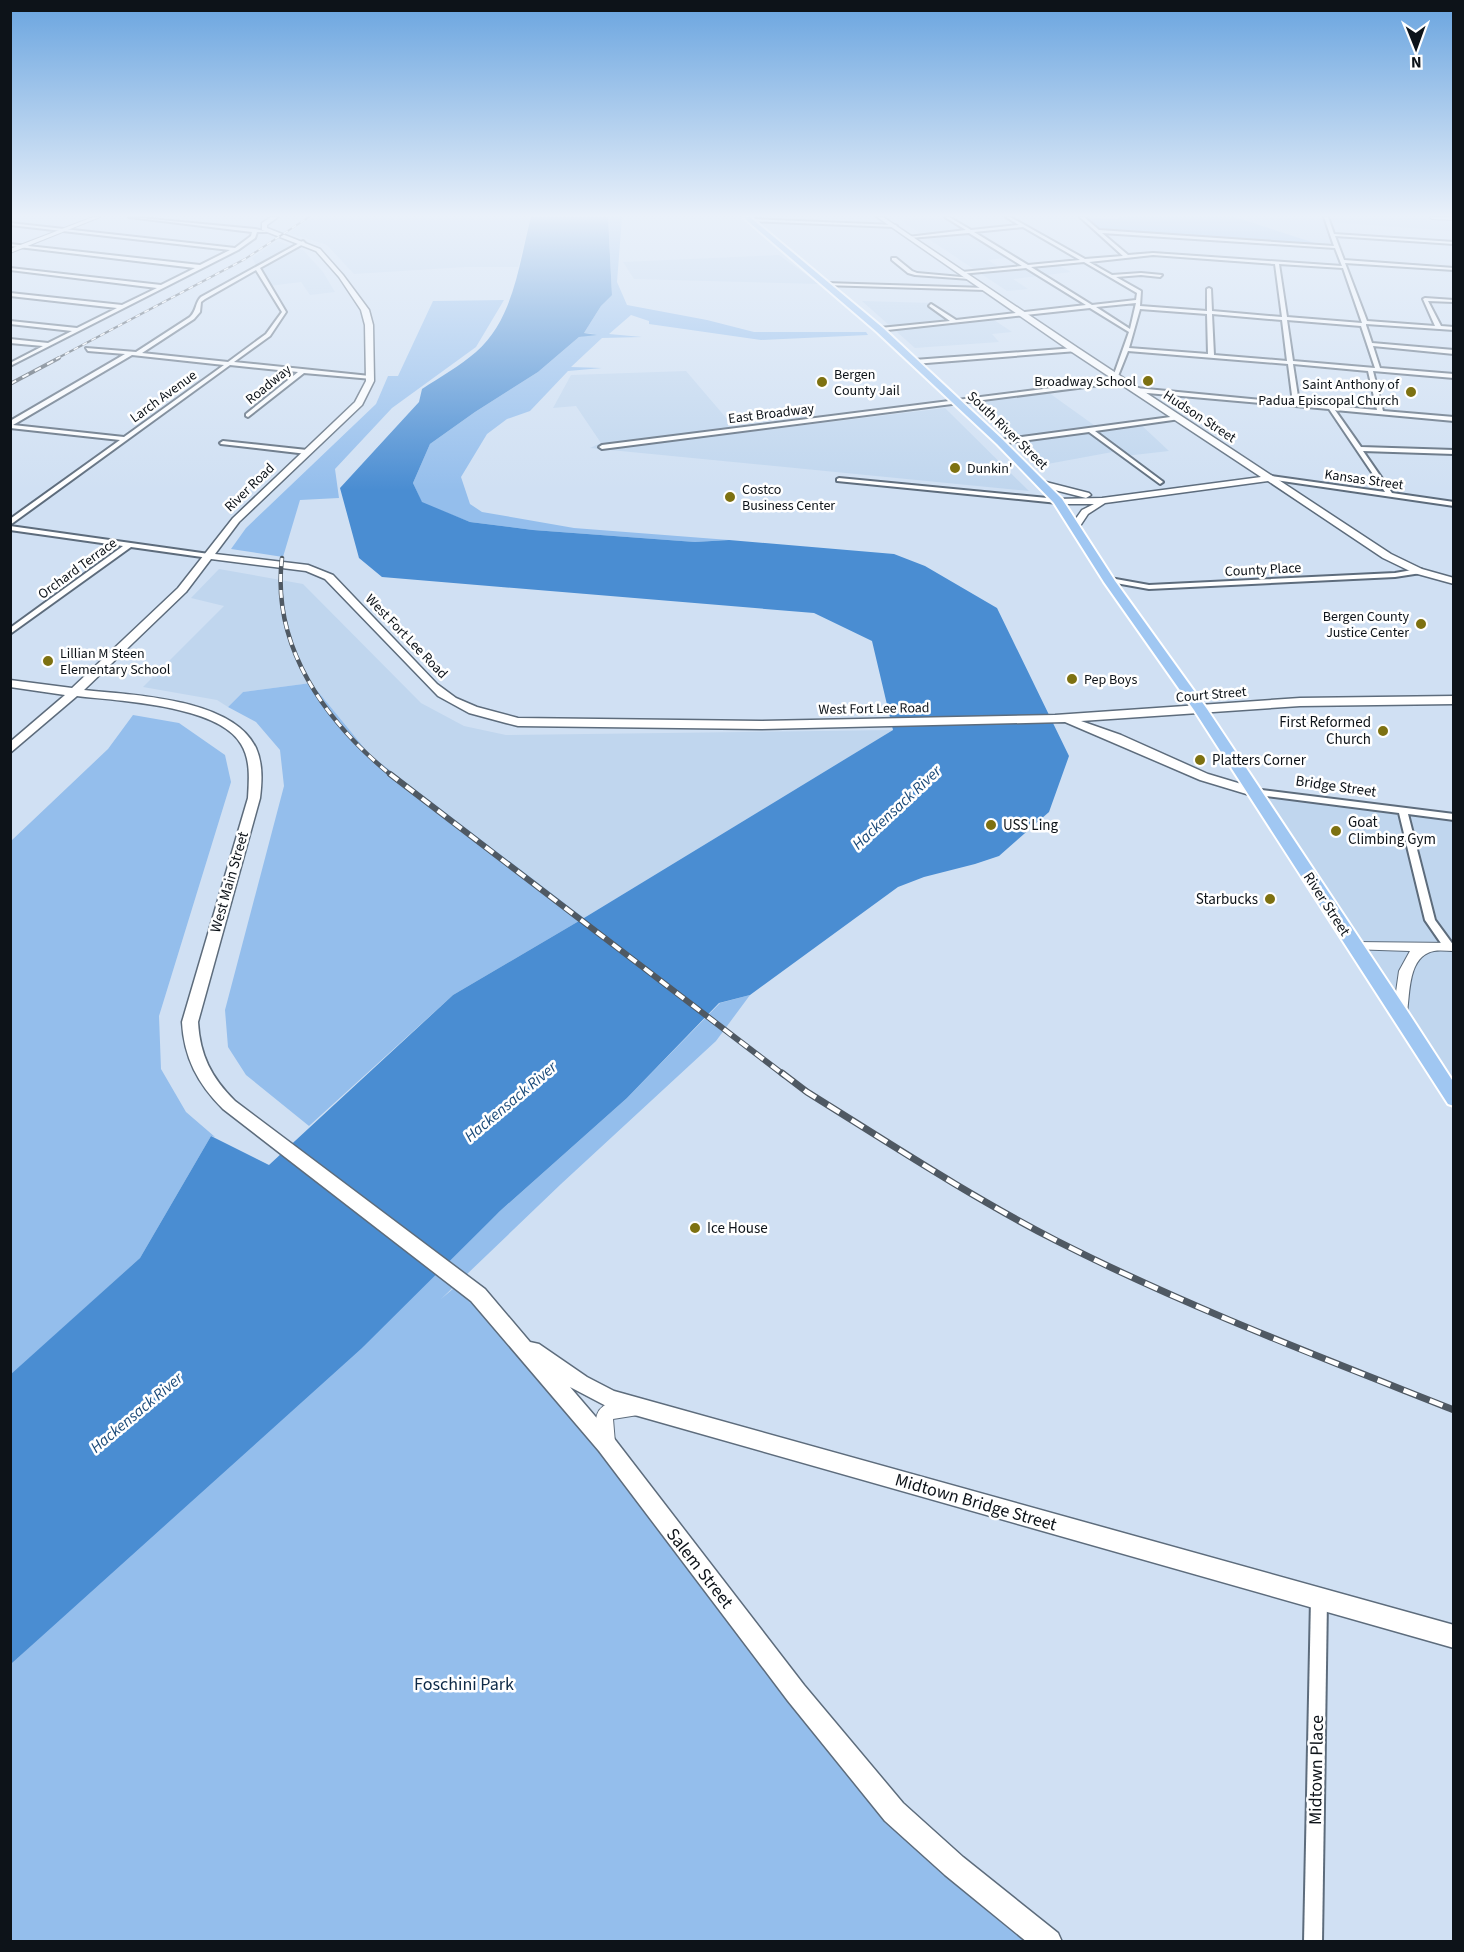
<svg xmlns="http://www.w3.org/2000/svg" width="1464" height="1952" font-family="'Source Sans 3',sans-serif">
<style>
.built{fill:#c0d6ee}
.green{fill:#94beec}
.water{fill:#4a8dd2}
.lines{fill:none;stroke-linecap:round;stroke-linejoin:round}
.minor-casing{stroke:#5d6c7c;stroke-width:4}
.tertiary-casing{stroke:#5d6c7c;stroke-width:2}
.secondary-casing{stroke:#5d6c7c;stroke-width:3}
.primary-casing{stroke:#fff;stroke-width:4}
.minor{fill:#fff;fill-rule:evenodd}
.tertiary{fill:#fff;fill-rule:evenodd}
.secondary{fill:#fff;fill-rule:evenodd}
.primary{fill:#a0c7f2;fill-rule:evenodd}
.rail-far4-casing{stroke:#4f5963;stroke-width:2}
.rail-far3-casing{stroke:#4f5963;stroke-width:4}
.rail-far2-casing{stroke:#4f5963;stroke-width:4.5}
.rail-far1-casing{stroke:#4f5963;stroke-width:6}
.rail-casing{stroke:#4f5963;stroke-width:7}
.rail-far4{stroke:#fff;stroke-width:1.5;stroke-dasharray:5;stroke-linecap:butt}
.rail-far3{stroke:#fff;stroke-width:2;stroke-dasharray:7;stroke-linecap:butt}
.rail-far2{stroke:#fff;stroke-width:3;stroke-dasharray:8;stroke-linecap:butt}
.rail-far1{stroke:#fff;stroke-width:4;stroke-dasharray:10;stroke-linecap:butt}
.rail{stroke:#fff;stroke-width:4.5;stroke-dasharray:14;stroke-linecap:butt}
.poi-dot{fill:#7d7111;stroke:#fff;stroke-width:2}
.labels{text-anchor:middle;stroke-width:5;stroke-linejoin:round;paint-order:stroke}
.far-poi-label{font-size:14px;fill:#0d1319;stroke:#fff;text-anchor:start}
.far-street-label{font-size:14px;fill:#0d1319;stroke:#fff}
.poi-label{font-size:15px;fill:#0d1319;stroke:#fff;text-anchor:start}
.street-label{font-size:15px;fill:#0d1319;stroke:#fff}
.water-label{font-size:16px;font-style:italic;fill:#1b4a79;stroke:#fff}
.near-street-label{font-size:18px;fill:#0d1319;stroke:#fff}
.near-park-label{font-size:18px;fill:#0e2a47;stroke:#fff}
</style>
<rect width="100%" height="100%" fill="#d0e0f3"/>
<g class="built">
<polygon points="312,217 531,217 518,267 466,267 354,274 327,245 289,233"/>
<polygon points="947,217 1013,257 988,260 1002,269 1056,264 1071,272 1013,279 1028,289 1007,291 900,220"/>
<polygon points="1235,217 1453,218 1453,231 1327,222 1335,246 1321,245"/>
<polygon points="277,241 303,250 323,272 335,292 310,295 301,282 269,286 252,258"/>
<polygon points="779,255 819,284 634,279 623,262"/>
<polygon points="862,301 933,303 956,322 991,318 1012,332 992,334 999,342 915,348"/>
<polygon points="686,371 739,433 945,408 1029,491 590,448 601,443 576,406 553,408 571,375"/>
<polygon points="1045,390 1098,428 1138,422 1169,451 1125,456 1118,451 1042,465 972,399"/>
<polygon points="219,569 303,584 421,703 464,726 506,735 893,730 584,918 370,755 311,683 243,692 228,707 217,700 143,687 224,606 191,598"/>
<polygon points="1253,792 1453,817 1453,1099"/>
</g>
<g class="green">
<polygon points="608,217 622,217 617,282 627,305 707,320 754,332 866,332 868,335 761,340 649,324 649,321 631,315 609,334 642,337 602,338 571,367 602,368 568,371 530,411 507,419 487,434 461,477 470,504 482,512 574,528 729,540 695,542 533,530 470,522 422,503 413,483 430,444 475,412 538,372 579,337 594,334 584,333 601,306 612,294"/>
<polygon points="1083,217 1117,219 1118,217 1235,217 1321,245 1097,230"/>
<polygon points="504,300 476,347 392,408 335,469 339,498 300,500 283,557 231,549 246,528 376,404 388,376 398,376 433,301"/>
<polygon points="311,683 370,755 584,918 453,995 309,1126 246,1075 228,1047 225,1010 284,786 280,750 256,722 228,707 243,692"/>
<polygon points="133,715 179,723 225,755 231,782 159,1016 161,1069 186,1112 215,1137 211,1136 140,1258 11,1375 11,841 108,749"/>
<polygon points="750,995 716,1041 561,1184 441,1299 461,1282 478,1295 843,1752 1049,1941 11,1941 10,1665 500,1211 627,1098 720,1003"/>
</g>
<path class="water" d="M531 217H608L612 295 601 306 584 333 597 335 579 337 538 372 475 412 430 444 413 483 422 502 470 522 533 530 695 542 729 540 894 554 925 566 997 608 1069 756 1049 812 999 856 975 864 924 877 898 887 750 995 719 1003 627 1098 500 1211 362 1348 11 1664 10 1375 140 1258 211 1136 269 1165 453 995 584 918 893 730 872 641 814 613 382 577 359 558 340 488 419 402 422 389C440 377 460 366 476 352 514 319 519 263 531 217Z"/>
<g class="lines">
<g class="minor-casing">
<g id="minor">
<polygon points="129,217 255,229 269,232 257,232 255,238 238,250 10,366 10,363 43,346 10,343 10,339 48,343 72,331 10,324 10,321 77,328 117,308 10,296 10,293 122,305 157,288 10,270 10,268 161,285 195,268 10,246 10,244 200,265 230,250 10,225 10,223 235,248 251,236 252,232"/>
<path d="M945 217H949L971 230 1019 225 1006 217H1010L1085 259 1123 256 1080 217H1084L1099 230 1334 246 1324 217H1328L1334 234 1454 242V244L1335 236 1344 260 1454 268V270L1345 263 1367 321 1435 326 1423 299 1425 298 1454 300V302L1428 301 1441 326 1454 327V330L1366 324V325L1372 343 1454 350V354L1373 346 1380 368 1454 374V378L1373 371 1383 411 1454 417V421L1335 410 1361 447 1454 450V454L1363 451 1392 493 1454 502V506L1269 479 1268 478 1271 476 1385 492 1329 409 1136 392 1133 390 1136 388 1293 403 1288 364 1128 351 1118 376 1113 377 1129 332 1090 308 878 331 880 328 950 321 929 306 931 304 956 320 1086 305 1026 268 960 274 962 272 1022 266 969 233 910 238 908 237 966 230ZM1023 227 1080 260 1028 265 974 232ZM1102 233 1335 248 1342 266 1153 253 1128 255ZM1153 255 1275 264 1282 317 1212 311 1211 289 1209 288 1207 289V311L1140 306 1141 291 1116 277 1141 275 1160 277 1162 275 1141 273 1112 275 1089 262ZM1084 262 1137 293 1136 300 1092 305 1031 267ZM1279 264 1343 268 1362 323 1287 317ZM1136 303 1130 329 1096 307ZM1140 309 1207 314 1208 354 1129 348ZM1212 314 1282 320 1287 361 1214 355ZM1287 320 1361 326 1375 368 1293 361ZM1293 364 1368 371 1377 410 1299 403Z"/>
<polygon points="749,219 895,225 897,226 895,227 748,221"/>
<path d="M303 241 305 243 260 268 286 312 270 336 234 362 370 376 373 378 372 379 304 373 248 417 246 416V414L298 372 230 365 10 525V519L120 440 10 428V421L125 354 88 351 86 348 136 352 190 317C197 310 195 303 201 297ZM256 270 282 312 266 334 228 362 142 353 194 319 200 312 201 302 205 299ZM132 355 224 365 124 437 13 425Z"/>
<polygon points="892,258 896,258 912,271 917,273 972,278 970,279 915,275 908,273 892,260"/>
<polygon points="825,283 986,288 988,289 986,290 823,285"/>
<polygon points="1075,348 1077,351 914,364 911,362 914,360"/>
<polygon points="1122,379 1125,381 1124,382 602,449 599,447 602,445"/>
<polygon points="1178,416 1181,418 1180,419 1095,431 1162,481 1163,482 1160,484 1089,432 1000,444 997,442 1000,440"/>
<polygon points="223,441 307,450 310,452 307,454 221,444 220,443"/>
<polygon points="839,478 1058,499 1061,501 1058,503 837,481 837,479"/>
<polygon points="10,526 209,554 213,556 209,558 131,547 10,634 10,628 123,546 10,530"/>
<polygon points="1418,569 1421,569 1421,573 1395,577 1149,589 1110,582 1106,580 1110,578 1149,585 1395,573"/>
<polygon points="1253,789 1454,814 1454,820 1408,814 1435,920 1454,946 1453,949 1445,949 1425,920 1399,813 1250,794 1249,792 1250,790"/>
<polygon points="1319,1591 1325,1593 1327,1599 1322,1942 1304,1942 1311,1599 1313,1593"/>
</g>
</g>
<g class="tertiary-casing">
<g id="tertiary">
<polygon points="93,217 100,217 10,253 10,249"/>
<polygon points="1430,217 1454,217 1454,220 1432,219"/>
<path d="M1354 942 1454 943V951C1447 951 1440 950 1434 951 1408 956 1410 992 1407 1013L1400 1018 1393 1013 1399 971 1410 951 1349 949 1347 946 1349 943Z"/>
<path d="M617 1401H632L638 1403 641 1409 638 1415 613 1419 615 1443 613 1449 606 1452 599 1449C597 1442 596 1436 596 1429 595 1412 599 1405 617 1401Z"/>
</g>
</g>
<g class="secondary-casing">
<g id="secondary">
<path d="M271 217H278L267 225V228L320 249 343 275 369 310 373 325 374 381 362 405 239 522 215 554 308 565 333 575 437 684 456 698 477 707 518 718 761 721 1055 715 1300 698 1454 696V704L1300 706 1081 721 1121 735 1208 774 1258 789 1259 792 1253 796 1200 780 1065 722 761 729 518 726 506 723 469 713 438 696 325 579 306 571 211 559 186 592 84 690C132 695 233 698 256 748 263 764 262 781 260 798L198 1022C200 1055 211 1077 235 1101L485 1289 530 1342 539 1344 587 1377 614 1391 1454 1625V1648L610 1408 570 1387 613 1437 804 1685 903 1803 963 1857 1058 1933 1062 1942H1027L945 1875 885 1821 788 1701 599 1451 471 1301 223 1109C198 1084 184 1058 182 1022L248 798C249 780 251 760 241 744 219 705 118 701 77 696L10 753V742L65 695 10 687V680L72 688 178 588 233 518 355 402 366 381 365 325 361 310 339 277 316 251 262 230V223Z"/>
<polygon points="877,217 883,217 1078,348 1391,554 1422,569 1454,578 1454,584 1414,573 1383,558 1268,481 1105,503 1088,514 1078,529 1072,529 1070,527 1082,510 1094,504 1058,504 1055,503 1055,499 1102,498 1261,477 1072,352"/>
<polygon points="1042,481 1089,493 1091,495 1086,498 1039,486 1037,484"/>
</g>
</g>
<g class="primary-casing">
<polygon id="primary" points="743,217 750,217 883,328 1003,440 1062,499 1115,581 1207,709 1406,1009 1454,1083 1454,1106 1448,1104 1194,710 1104,582 1054,503 997,444 877,332"/>
</g>
<use href="#minor" class="minor"/>
<use href="#tertiary" class="tertiary"/>
<use href="#secondary" class="secondary"/>
<use href="#primary" class="primary"/>
<g class="rail-far4-casing">
<polyline id="rail-far4" points="56,359 245,259 309,217"/>
</g>
<g class="rail-far3-casing">
<polyline id="rail-far3" points="10,384 59,358"/>
</g>
<g class="rail-far2-casing">
<path id="rail-far2" d="M282 558C271 647 326 722 391 775"/>
</g>
<g class="rail-far1-casing">
<polyline id="rail-far1" points="390,774 784,1075"/>
</g>
<g class="rail-casing">
<path id="rail" d="M782 1073 807 1092C889 1143 971 1197 1057 1241 1185 1306 1320 1357 1454 1410"/>
</g>
<use href="#rail-far4" class="rail-far4"/>
<use href="#rail-far3" class="rail-far3"/>
<use href="#rail-far2" class="rail-far2"/>
<use href="#rail-far1" class="rail-far1"/>
<use href="#rail" class="rail"/>
</g>
<linearGradient id="sky" x2="0" y2="1"><stop stop-color="#69a4df"/><stop offset="0.44" stop-color="#eaf1fa"/><stop offset="1" stop-color="#eaf1fa" stop-opacity="0"/></linearGradient>
<rect width="1464" height="490" fill="url(#sky)"/>
<g class="poi-dot">
<circle cx="1148" cy="381" r="6"/>
<circle cx="822" cy="382" r="6"/>
<circle cx="1411" cy="392" r="6"/>
<circle cx="955" cy="468" r="6"/>
<circle cx="730" cy="497" r="6"/>
<circle cx="1421" cy="624" r="6"/>
<circle cx="48" cy="661" r="6"/>
<circle cx="1072" cy="679" r="6"/>
<circle cx="1383" cy="731" r="6"/>
<circle cx="1200" cy="760" r="6"/>
<circle cx="991" cy="825" r="6"/>
<circle cx="1336" cy="831" r="6"/>
<circle cx="1270" cy="899" r="6"/>
<circle cx="695" cy="1228" r="6"/>
</g>
<g class="labels">
<g class="far-poi-label">
<text x="834" y="379">Bergen<tspan x="834" dy="16">County Jail</tspan></text>
<text x="1136" y="386" text-anchor="end">Broadway School</text>
<text x="1399" y="389" text-anchor="end">Saint Anthony of<tspan x="1399" dy="16">Padua Episcopal Church</tspan></text>
<text x="967" y="473">Dunkin'</text>
<text x="742" y="494">Costco<tspan x="742" dy="16">Business Center</tspan></text>
<text x="1409" y="621" text-anchor="end">Bergen County<tspan x="1409" dy="16">Justice Center</tspan></text>
<text x="60" y="658">Lillian M Steen<tspan x="60" dy="16">Elementary School</tspan></text>
<text x="1084" y="684">Pep Boys</text>
</g>
<g class="far-street-label">
<text transform="translate(268 384) rotate(-39)" y="5">Roadway</text>
<text transform="translate(163 396) rotate(-36)" y="5">Larch Avenue</text>
<text transform="translate(771 413) rotate(-7)" y="5">East Broadway</text>
<text transform="translate(1200 416) rotate(33)" y="5">Hudson Street</text>
<text transform="translate(1008 430) rotate(44)" y="5">South River Street</text>
<text transform="translate(1364 479) rotate(8)" y="5">Kansas Street</text>
<text transform="translate(249 487) rotate(-44)" y="5">River Road</text>
<text transform="translate(77 568) rotate(-36)" y="5">Orchard Terrace</text>
<text transform="translate(1263 569) rotate(-3)" y="5">County Place</text>
<text transform="translate(407 636) rotate(46)" y="5">West Fort Lee Road</text>
<text transform="translate(1211 694) rotate(-5)" y="5">Court Street</text>
<text transform="translate(874 708) rotate(-1)" y="5">West Fort Lee Road</text>
</g>
<g class="poi-label">
<text x="1371" y="727" text-anchor="end">First Reformed<tspan x="1371" dy="17">Church</tspan></text>
<text x="1212" y="765">Platters Corner</text>
<text x="1348" y="827">Goat<tspan x="1348" dy="17">Climbing Gym</tspan></text>
<text x="1003" y="830">USS Ling</text>
<text x="1258" y="904" text-anchor="end">Starbucks</text>
<text x="707" y="1233">Ice House</text>
</g>
<g class="street-label">
<text transform="translate(1336 786) rotate(8)" y="5">Bridge Street</text>
<text transform="translate(229 882) rotate(-74)" y="5">West Main Street</text>
<text transform="translate(1327 904) rotate(57)" y="5">River Street</text>
</g>
<g class="water-label">
<text transform="translate(896 807) rotate(-43)" y="6">Hackensack River</text>
<text transform="translate(510 1101) rotate(-40)" y="6">Hackensack River</text>
<text transform="translate(136 1412) rotate(-40)" y="6">Hackensack River</text>
</g>
<g class="near-street-label">
<text transform="translate(976 1502) rotate(16)" y="6">Midtown Bridge Street</text>
<text transform="translate(700 1568) rotate(52)" y="6">Salem Street</text>
<text transform="translate(1316 1770) rotate(-89)" y="6">Midtown Place</text>
</g>
<g class="near-park-label">
<text x="464" y="1690">Foschini Park</text>
</g>
</g>
<rect width="1464" height="1952" fill="none" stroke="#0d1319" stroke-width="24"/>
<g transform="translate(1416 48) rotate(179)" stroke="#ffffff" stroke-width="4.5" paint-order="stroke">
<path d="M0-4.5L10 22L0 15L-10 22Z" fill="#0d1319"/>
<text y="-9" font-size="16" font-weight="bold" text-anchor="middle" fill="#0d1319">N</text>
</g>
</svg>
